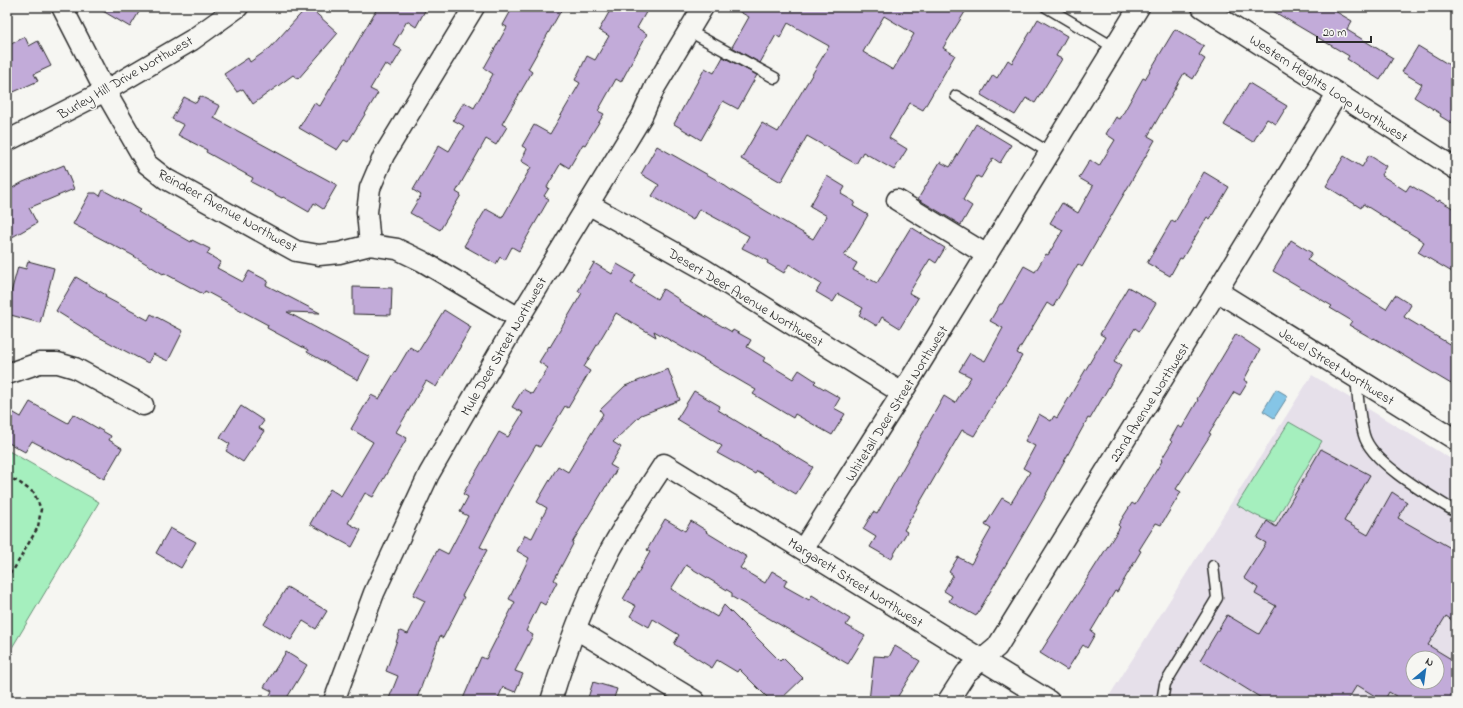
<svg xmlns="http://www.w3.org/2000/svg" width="1463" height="708" font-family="'Indie Flower',sans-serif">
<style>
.built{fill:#e6e0ea;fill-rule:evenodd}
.green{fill:#a5efbe;stroke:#688d74}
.water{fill:#85c5e6;stroke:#61879b}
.building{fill:#c2abd9;stroke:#2b2b2b;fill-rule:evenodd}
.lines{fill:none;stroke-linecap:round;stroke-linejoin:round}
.lane-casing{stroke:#2b2b2b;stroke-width:13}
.street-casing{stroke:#2b2b2b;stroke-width:23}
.path{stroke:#2b2b2b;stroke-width:2.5;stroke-dasharray:4 3;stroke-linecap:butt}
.lane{stroke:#f6f6f2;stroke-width:10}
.street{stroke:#f6f6f2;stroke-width:20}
.labels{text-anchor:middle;stroke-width:3;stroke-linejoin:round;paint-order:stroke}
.street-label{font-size:14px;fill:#2b2b2b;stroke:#f6f6f2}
</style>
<rect width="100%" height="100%" fill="#f6f6f2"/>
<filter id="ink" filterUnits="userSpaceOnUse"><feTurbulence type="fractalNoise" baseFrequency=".025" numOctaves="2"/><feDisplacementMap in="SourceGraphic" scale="8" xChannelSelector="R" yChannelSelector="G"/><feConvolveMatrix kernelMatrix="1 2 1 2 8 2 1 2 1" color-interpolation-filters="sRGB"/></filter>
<g filter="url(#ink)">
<path class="built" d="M1312 375 1456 462V701H1106ZM1413 658H1437V682H1413Z"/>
<g class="green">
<polygon points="1289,422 1322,441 1274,523 1257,516 1237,505"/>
<polygon points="7,450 99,502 7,656"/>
</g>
<polygon class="water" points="1276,389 1288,396 1274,418 1263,411"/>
<g class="building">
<polygon points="96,7 142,7 130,27"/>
<polygon points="307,7 309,7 338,33 298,79 293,75 253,104 243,89 237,92 224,74 248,58 250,62 270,48"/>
<polygon points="378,7 427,7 416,27 407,21 393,45 402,50 391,68 385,64 370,89 378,93 348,142 344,140 337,150 299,128 314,103 320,106"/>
<polygon points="513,7 563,7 528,69 532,72 502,124 507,127 496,145 486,139 456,192 461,195 440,230 410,213 421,195 413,190 439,145 449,151 464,126 453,120 464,102 474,108 493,74 484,68 507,27 503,25"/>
<polygon points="612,7 649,7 637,28 647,34 621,82 616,79 598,111 604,114 585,145 583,144 569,168 561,163 547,187 549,188 544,196 549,199 519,251 512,247 505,260 500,257 496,264 464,246 486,209 502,218 531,167 521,161 527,149 522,146 534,125 550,134 580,83 575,80 587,56 595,60 609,36 599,30"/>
<path d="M731 7H968L943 48 955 55 923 110 910 103 889 138 907 149 894 170 863 152 856 164 807 136 781 182 741 159 762 123 778 132 829 46 788 23 780 38 776 35 760 63 732 47 749 17ZM884 16 914 34 893 70 863 52Z"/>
<polygon points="1266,7 1328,7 1352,21 1347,30 1393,58 1380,80 1347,59 1349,56"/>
<polygon points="1038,19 1067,36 1056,56 1062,59 1035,103 1026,98 1015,115 981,95 993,75 997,78 1008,60 1012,63"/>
<polygon points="1175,29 1204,46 1199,55 1205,59 1193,79 1184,73 1148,136 1155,140 1082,267 1078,264 1053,307 1047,303 1017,353 1022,356 974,436 962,430 904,530 907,532 891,559 870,547 876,537 863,529 873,512 877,514 944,396 955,403 971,377 959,371 970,353 985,361 1003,328 990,321 1000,304 1002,304 1024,266 1035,272 1046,254 1048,255 1063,230 1050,223 1062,203 1078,213 1093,186 1079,178 1090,160 1099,166 1115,140 1106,134 1116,117 1120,119 1143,78 1145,79"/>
<polygon points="25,37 29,46 38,41 51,66 34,74 38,81 7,95 7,46"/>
<polygon points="1418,46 1456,69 1456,126 1440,116 1441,114 1414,97 1422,84 1402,72"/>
<polygon points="723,57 757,75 738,109 723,101 701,140 674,124 705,68 714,73"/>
<polygon points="1249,83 1287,106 1276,124 1267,119 1253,142 1224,125"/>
<polygon points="200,96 220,106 214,118 337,185 323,209 314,203 309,212 283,197 282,198 251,182 253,178 206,152 207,150 178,135 184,125 172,119 184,97 196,103"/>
<polygon points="976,124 1011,145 1000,163 993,158 981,178 977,176 963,200 972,206 961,225 918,199 940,162 950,167"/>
<polygon points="657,146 715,179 731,190 813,239 827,216 810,206 827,176 845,187 841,194 855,202 853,206 868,215 844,256 857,263 853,270 877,283 911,227 945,248 936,263 930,259 909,293 918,298 900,328 882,317 877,326 859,315 863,308 838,294 833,302 816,292 821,284 789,264 784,273 767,263 768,261 742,248 749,236 699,209 693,220 652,196 659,185 641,174"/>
<polygon points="1369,155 1386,166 1381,175 1406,191 1410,185 1438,202 1439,200 1456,210 1456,264 1452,272 1418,252 1424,242 1363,204 1361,208 1326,186 1344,156 1362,167"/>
<polygon points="64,165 74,189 29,208 37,223 7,240 7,191 23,182"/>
<polygon points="1204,172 1229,187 1210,219 1207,217 1182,259 1180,258 1170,276 1147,263 1172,220 1175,222"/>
<polygon points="103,190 140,210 138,212 191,242 192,240 210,249 207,254 221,262 217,268 243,282 249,271 268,281 266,285 320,313 287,312 370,357 358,380 307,352 308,350 267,328 268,325 205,291 203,294 164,273 163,274 132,255 73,224 90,193 96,193 100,196"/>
<polygon points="1291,240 1312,253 1307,260 1386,309 1395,295 1411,305 1404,317 1456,348 1456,375 1451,384 1374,338 1373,339 1349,325 1352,321 1330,308 1332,306 1273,271"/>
<polygon points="28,261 54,268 40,323 7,314 7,307 18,267 26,269"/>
<polygon points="594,263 612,274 617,264 636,275 631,283 657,299 663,289 680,300 679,301 732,332 733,330 751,340 747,347 765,358 763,361 793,379 799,370 816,381 814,383 840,398 834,408 845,414 832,435 795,414 793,418 753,394 756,390 654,331 656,337 616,313 584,367 590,371 568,408 565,406 540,447 536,445 509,491 480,547 487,550 462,596 464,597 443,638 440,636 416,701 388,701 398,676 386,671 400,631 408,634 425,601 413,595 438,549 448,554 468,516 460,512 468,497 463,494 499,432 508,437 523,413 512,407 523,389 532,394 548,368 539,362 549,346 550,347 582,293 578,291"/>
<polygon points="76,277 106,295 105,297 148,320 151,314 183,331 168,361 153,354 148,363 93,334 56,311"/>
<polygon points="353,287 392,288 391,315 353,314"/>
<polygon points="1128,287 1156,303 1139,331 1135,328 1114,362 1121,366 1090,419 1088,418 1046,494 1047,494 976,616 949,601 952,596 944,591 953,575 949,572 958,557 971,564 991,529 985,525 1002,498 1011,503 1030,472 1023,468 1035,446 1025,441 1039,414 1051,421 1054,416 1057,418 1105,337 1100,334"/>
<polygon points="444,310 471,327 460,346 461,346 436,387 426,381 396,432 407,438 373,497 365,493 348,523 361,530 352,547 310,524 330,489 341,496 373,442 351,429 371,395 379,399 410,347 418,352"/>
<polygon points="1236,334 1260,350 1244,380 1248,382 1240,395 1234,392 1209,433 1211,434 1176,489 1181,492 1161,525 1156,523 1139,550 1141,551 1117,592 1115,591 1091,631 1095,634 1087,648 1083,645 1067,670 1040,653 1120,527 1118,525 1132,503 1135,505 1162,461 1161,460 1172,442 1170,440 1178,426 1182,428 1198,400 1197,399"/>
<polygon points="668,369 680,400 641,415 613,442 621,447 610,465 617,469 607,486 606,486 572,543 573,544 554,580 557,582 545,605 540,602 526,631 533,635 515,671 523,674 515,692 503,687 497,701 462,701 481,657 486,659 515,602 509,599 529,558 517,551 525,535 532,538 547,508 537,502 558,466 568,472 603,414 600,410 625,386"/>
<polygon points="694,391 720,406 718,410 813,467 796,494 757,471 755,474 717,453 722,446 677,419"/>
<polygon points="30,402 68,423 73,414 111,436 109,440 122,448 104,479 69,459 68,460 32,441 25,452 7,442 7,409 21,417"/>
<polygon points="241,406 264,421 259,428 264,431 243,462 226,451 230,444 220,438"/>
<path d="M1321 449 1370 475 1344 521 1368 535 1392 492 1407 502 1398 518 1456 551V623L1446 616 1428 645 1456 662V701H1404L1389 692 1384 701H1383L1357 685 1347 701H1266L1200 660 1227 615 1259 634 1276 606 1255 594 1258 588 1244 578 1266 543 1257 538 1267 521 1276 527ZM1413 658H1437V682H1413Z"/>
<polygon points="665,519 685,531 691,521 707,531 706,532 747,557 740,568 765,583 772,571 787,580 784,586 809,600 812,595 850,619 846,625 865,636 848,664 732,597 732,593 686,565 671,589 717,617 724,605 780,661 783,658 803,678 779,701 771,701 739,669 737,672 717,660 712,668 696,658 674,644 679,635 653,619 649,627 630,616 636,606 623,599 650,552 647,550"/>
<polygon points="170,528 196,542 181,568 156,553"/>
<polygon points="287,587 327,611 316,629 303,621 291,640 264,624"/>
<polygon points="895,646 920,661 895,701 869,701 874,656 889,657"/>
<polygon points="286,652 307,665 285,701 267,701 272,691 264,687"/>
<polygon points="593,682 617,689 613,701 587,701"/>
</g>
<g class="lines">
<g class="lane-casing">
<g id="lane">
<polyline points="1046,7 1115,48"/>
<polyline points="689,31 775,78"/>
<polyline points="956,96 1050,153"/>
<path d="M1356 378C1358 396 1359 418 1364 435 1371 463 1432 497 1456 512"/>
<polyline points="1162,701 1165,684 1217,598 1213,566"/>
</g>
</g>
<g class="street-casing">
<g id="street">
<polyline points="62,7 105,91 147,164 166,179 296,251 319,255 339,253 370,245 397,249 422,261 519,318"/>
<polyline points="1202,7 1456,169"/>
<polyline points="7,141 105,91 192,40 238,7"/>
<polyline points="897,200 987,255"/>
<polyline points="588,204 702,268 902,393"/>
<polyline points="370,245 367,212 370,188 384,155 474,7"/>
<polyline points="1217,291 1456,440"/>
<polyline points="7,374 39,363 58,363 75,368 143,405"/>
<polyline points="803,549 902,393 1139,7"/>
<polyline points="576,629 695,701"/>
<polyline points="334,701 374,593 429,474 519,318 642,116 655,87 703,7"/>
<path d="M551 701C566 651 587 595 611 549 627 520 646 492 664 464L1049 701"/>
<polyline points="948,701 966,673 997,647 1217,291 1337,94"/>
</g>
</g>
<polyline class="path" points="7,476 20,483 34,493 41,509 38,527 14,569 7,575"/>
<use href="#lane" class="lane"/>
<use href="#street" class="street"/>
</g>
</g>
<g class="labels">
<g class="street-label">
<text transform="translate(125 77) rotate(-30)" y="5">Burley Hill Drive Northwest</text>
<text transform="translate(1329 88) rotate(33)" y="5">Western Heights Loop Northwest</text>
<text transform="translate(228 210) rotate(29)" y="5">Reindeer Avenue Northwest</text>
<text transform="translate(746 297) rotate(31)" y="5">Desert Deer Avenue Northwest</text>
<text transform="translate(503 346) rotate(-60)" y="5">Mule Deer Street Northwest</text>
<text transform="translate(1337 366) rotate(32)" y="5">Jewel Street Northwest</text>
<text transform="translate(1149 402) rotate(-58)" y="5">22nd Avenue Northwest</text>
<text transform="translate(896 403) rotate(-58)" y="5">Whitetail Deer Street Northwest</text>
<text transform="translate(856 582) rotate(32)" y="5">Margarett Street Northwest</text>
</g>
</g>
<rect width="1463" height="708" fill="none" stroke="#f6f6f2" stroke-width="24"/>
<rect x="12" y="12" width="1439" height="684" fill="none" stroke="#2b2b2b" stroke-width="1.5" filter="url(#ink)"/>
<g transform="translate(1425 670) rotate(29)"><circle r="19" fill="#f6f6f2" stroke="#a5a5a2"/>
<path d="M0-3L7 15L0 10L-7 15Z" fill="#1f6fb2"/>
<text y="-6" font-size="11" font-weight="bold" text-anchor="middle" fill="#2b2b2b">N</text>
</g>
<path d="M1317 36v6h54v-6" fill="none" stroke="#2b2b2b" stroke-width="2"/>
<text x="1323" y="36" font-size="12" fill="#2b2b2b" stroke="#f6f6f2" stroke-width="3" paint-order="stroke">20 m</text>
</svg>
